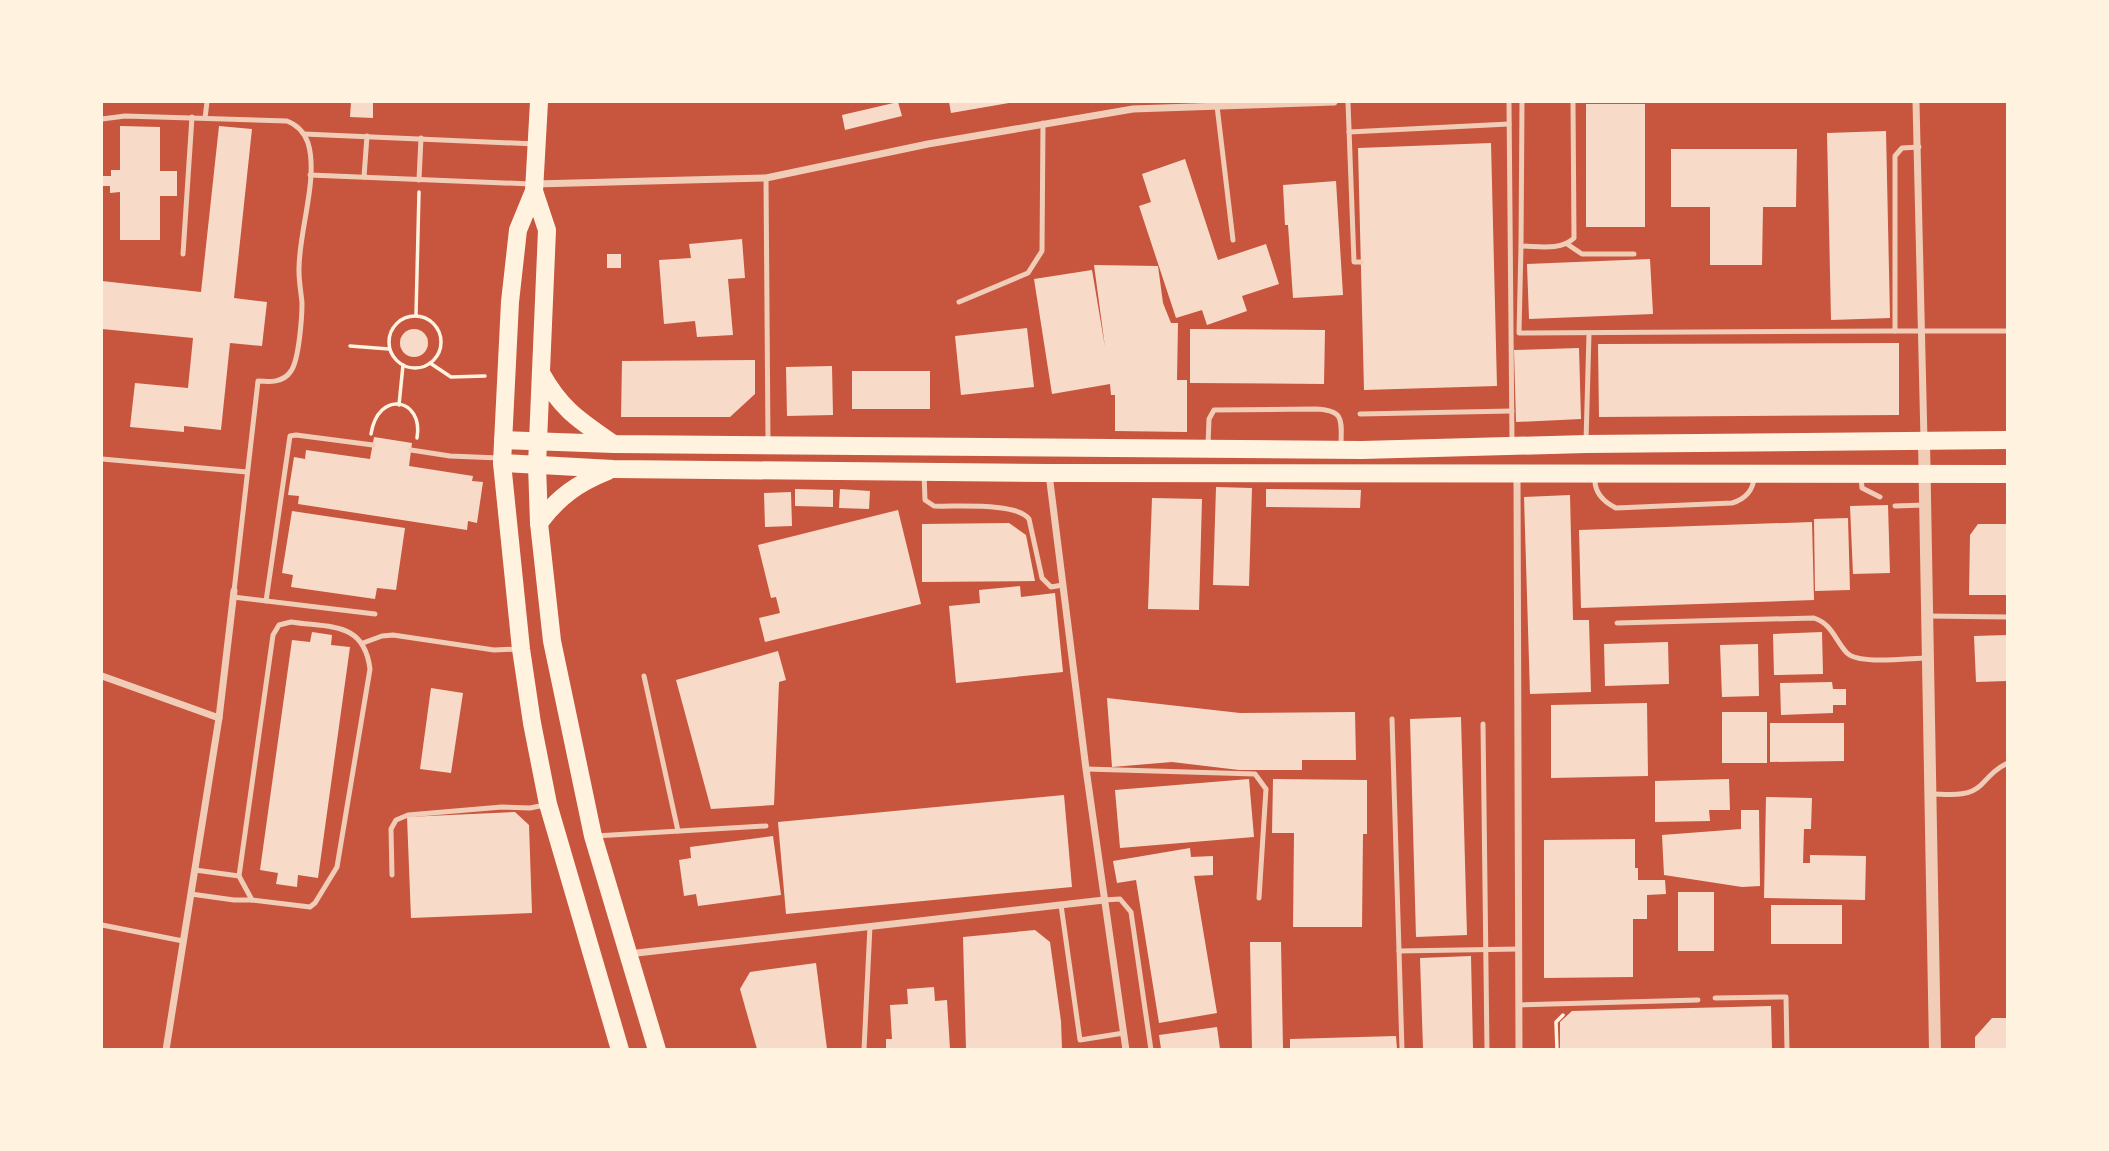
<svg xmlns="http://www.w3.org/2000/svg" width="2109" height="1151" font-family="'Alegreya Sans',sans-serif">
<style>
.building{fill:#f7dbc8}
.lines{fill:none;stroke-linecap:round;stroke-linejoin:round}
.path{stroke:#fff3e0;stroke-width:3.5}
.service{stroke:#f1ccb7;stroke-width:5}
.minor{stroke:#f1ccb7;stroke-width:7}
.tertiary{stroke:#f1ccb7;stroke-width:12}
.primary{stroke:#fff3e0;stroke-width:18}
</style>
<rect width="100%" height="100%" fill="#c8553d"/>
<g class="building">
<polygon points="351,102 373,102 373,118 350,117"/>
<polygon points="898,102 902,116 845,130 842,115"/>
<polygon points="949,102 1008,102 1009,103 951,113"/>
<rect x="1586" y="104" width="59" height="123"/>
<polygon points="120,126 160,127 160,171 177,171 177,196 160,196 160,240 120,240 120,192 110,193 110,186 102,186 102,176 111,176 111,170 120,170"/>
<polygon points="219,126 252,129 234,298 267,302 262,346 230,343 221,430 184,426 184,432 130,427 135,383 188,388 193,338 102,329 102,281 201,292"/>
<polygon points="1886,131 1890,318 1831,320 1827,133"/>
<polygon points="1491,143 1497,386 1364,390 1358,148"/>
<polygon points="1671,149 1797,149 1796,207 1763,207 1762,265 1710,265 1710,207 1671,207"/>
<polygon points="1185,159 1218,260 1266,244 1279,284 1242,296 1247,311 1207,325 1202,310 1176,318 1139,206 1151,202 1142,174"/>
<polygon points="1336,181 1343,295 1293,298 1288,225 1285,225 1283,185"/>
<polygon points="742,239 745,278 728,279 733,335 697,337 695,321 664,324 659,260 691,258 689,244"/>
<rect x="607" y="254" width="14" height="14"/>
<polygon points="1650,259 1653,314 1529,319 1527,264"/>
<polygon points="1094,265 1158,266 1163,303 1171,323 1178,323 1177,380 1187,380 1187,432 1115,431 1115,395 1111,395 1110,384 1052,394 1034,279 1092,270 1105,347"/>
<polygon points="1027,328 1034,387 961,395 955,336"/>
<polygon points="1190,329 1325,330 1324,384 1190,383"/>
<circle cx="414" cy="343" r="14"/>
<polygon points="1899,343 1899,415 1599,417 1598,344"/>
<polygon points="1579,348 1581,419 1516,422 1514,350"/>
<polygon points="755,360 755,394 730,417 621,417 622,361"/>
<polygon points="832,366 833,415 787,416 786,367"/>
<rect x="852" y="371" width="78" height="38"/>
<polygon points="374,437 412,443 409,466 473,476 472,481 483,482 477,523 468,521 467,530 298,504 299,496 288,495 294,457 305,459 306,450 370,459"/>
<polygon points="1216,487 1252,488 1249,586 1213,585"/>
<polygon points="795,489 833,490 833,507 795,506"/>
<polygon points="840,489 870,491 869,509 839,508"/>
<polygon points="1266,489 1361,490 1360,508 1266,507"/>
<polygon points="791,492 792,526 765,527 764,493"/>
<polygon points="1570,495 1573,620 1589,620 1591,692 1530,694 1524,497"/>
<polygon points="1152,498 1202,499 1199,610 1148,609"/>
<polygon points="1888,505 1890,573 1853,574 1850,506"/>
<polygon points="898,510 921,604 765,642 759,618 780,613 776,597 771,598 758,545"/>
<polygon points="292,511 405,528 396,590 377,588 375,599 291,587 293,575 282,573"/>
<polygon points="1848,518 1850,590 1815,591 1814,519"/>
<polygon points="1812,522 1814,600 1581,608 1579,530"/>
<polygon points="1009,523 1026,535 1035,581 922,582 922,524"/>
<polygon points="1978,524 2007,524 2007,595 1969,595 1970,535"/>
<polygon points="1020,586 1021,597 1055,593 1063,672 956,683 949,606 980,603 979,590"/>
<polygon points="312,632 332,635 331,645 350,647 318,878 298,875 297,887 276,884 278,873 260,870 292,640 310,642"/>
<polygon points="1822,632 1823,674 1774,675 1773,634"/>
<polygon points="2007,635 2007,681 1976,682 1974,636"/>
<polygon points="1668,642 1669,684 1605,686 1604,644"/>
<polygon points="1758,644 1759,696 1722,697 1720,645"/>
<polygon points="778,651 786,680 779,682 774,805 711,809 676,680"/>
<polygon points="1832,682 1833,689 1846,689 1846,705 1833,705 1833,713 1781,715 1780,683"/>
<polygon points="431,688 463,693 451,773 420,769"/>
<polygon points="1107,698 1240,713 1355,712 1356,760 1302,760 1302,770 1239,770 1172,762 1112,767"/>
<polygon points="1647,703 1648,776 1551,778 1551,705"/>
<rect x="1722" y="712" width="45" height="51"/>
<polygon points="1461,717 1467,935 1416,937 1410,719"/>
<polygon points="1770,723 1844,723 1844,761 1770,762"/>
<polygon points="1249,779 1254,837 1120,848 1115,790"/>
<polygon points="1273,779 1367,780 1367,834 1363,834 1362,927 1293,927 1294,833 1272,833"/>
<polygon points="1729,779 1730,810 1709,810 1710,821 1655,822 1655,781"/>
<polygon points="1064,795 1072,887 786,914 778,822"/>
<polygon points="1766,797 1812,798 1811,829 1804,829 1803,863 1810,863 1810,855 1866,856 1865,900 1764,898"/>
<polygon points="1741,810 1759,810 1760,886 1742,887 1664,875 1662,835 1741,829"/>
<polygon points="515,812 529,825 532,913 411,918 407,817"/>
<polygon points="773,836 781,895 698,906 696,894 684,896 679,860 691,858 690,847"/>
<polygon points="1635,839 1635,868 1638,868 1638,880 1665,880 1666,894 1647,895 1647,919 1633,919 1633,977 1544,978 1544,840"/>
<polygon points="1190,848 1191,857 1213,856 1213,875 1194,876 1217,1013 1159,1023 1136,880 1117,883 1113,861"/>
<rect x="1678" y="892" width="36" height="59"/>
<rect x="1771" y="905" width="71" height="39"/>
<polygon points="1035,930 1050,942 1061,1021 1062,1049 966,1049 963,937"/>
<polygon points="1250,942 1281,942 1283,1049 1252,1049"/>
<polygon points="1471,956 1473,1049 1423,1049 1420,958"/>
<polygon points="816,963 827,1049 757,1049 740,989 750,972"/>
<polygon points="934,987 935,1001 947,1000 950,1049 886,1049 886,1039 892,1039 890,1005 908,1004 907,989"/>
<polygon points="1771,1006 1772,1049 1560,1049 1560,1022 1572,1011"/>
<polygon points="1992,1018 2007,1018 2007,1049 1975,1049 1975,1037"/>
<polygon points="1217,1027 1220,1049 1161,1049 1159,1035"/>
<polygon points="1396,1036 1397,1049 1290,1049 1290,1039"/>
</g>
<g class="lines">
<g class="path">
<polyline points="416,315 419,192"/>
<circle cx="415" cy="342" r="26"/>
<polyline points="350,346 389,349"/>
<polyline points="430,363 451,377 485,376"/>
<polyline points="399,405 403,365"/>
<path d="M371 434C378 389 424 398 417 438"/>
<polyline points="1557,1050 1556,1022 1563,1015"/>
</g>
<g class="service">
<polyline points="1348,102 1354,262 1361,262"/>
<polyline points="1509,102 1512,441"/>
<path d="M1522 102 1521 246C1537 246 1561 251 1574 238L1573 102"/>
<polyline points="1217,106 1233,240"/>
<polyline points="205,118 207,102"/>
<path d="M102 119 125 116 287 121C298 125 304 132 308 143 319 178 298 234 299 271 299 282 301 292 302 303 302 317 299 360 291 371 283 383 270 382 258 381L234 591"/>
<polyline points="1349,132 1509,124"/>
<polyline points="304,134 535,144"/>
<polyline points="1919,147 1902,148 1895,156 1895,331 2008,331"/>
<polyline points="310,175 531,184"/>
<polyline points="364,177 367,136"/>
<polyline points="766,178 768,442"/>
<polyline points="419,180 421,138"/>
<polyline points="1567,244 1582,254 1634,254"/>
<polyline points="1521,246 1519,333 1895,331"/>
<polyline points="183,254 192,117"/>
<polyline points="959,302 1028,273 1042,251 1043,123"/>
<polyline points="1360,414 1512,411"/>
<polyline points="1586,441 1589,334"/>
<path d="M1208 445 1209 419 1214 410 1315 409C1346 410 1341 421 1341 447"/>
<polyline points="411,450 450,456 499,458"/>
<polyline points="102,459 247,472"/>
<path d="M924 473 925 500 934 506C956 507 1017 502 1029 519L1042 578 1051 587 1063 585"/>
<polyline points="1861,476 1862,488 1880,497"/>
<path d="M1595 478C1594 493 1604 502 1616 508L1732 503C1745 499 1754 490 1754 476"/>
<polyline points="1895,506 1925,505"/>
<polyline points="233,597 375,614"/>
<polyline points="266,601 290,436 296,435 373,445"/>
<polyline points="1928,616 2008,617"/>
<path d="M291 622C330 628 364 621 370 669L337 867 315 903 310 907 252 900 239 876 273 635 279 625Z"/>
<path d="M1617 623 1814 618C1832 624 1835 640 1847 653 1859 665 1910 658 1928 658"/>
<polyline points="363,643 382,636 393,635 494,650 518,649"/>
<polyline points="644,676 678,831"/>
<polyline points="1392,719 1402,1050"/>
<polyline points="1483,724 1487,1050"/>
<polyline points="1086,769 1255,774 1266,789 1259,898"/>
<path d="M1931 794C1947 794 1968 798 1981 785 1990 776 1995 769 2008 763"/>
<polyline points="595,836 766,826"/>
<polyline points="195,870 239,876"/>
<polyline points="392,875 391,829 396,820 408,815 502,807 530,808 545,805"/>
<polyline points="191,894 234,900 252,900"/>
<polyline points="1104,900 1120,899 1131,912 1151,1050"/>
<polyline points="1061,905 1080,1040 1124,1033"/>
<polyline points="102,925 183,941"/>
<polyline points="1399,951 1519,949"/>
<polyline points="1715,998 1786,997 1787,1050"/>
<polyline points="1519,1005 1698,1000"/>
<polyline points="864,1050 870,926"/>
</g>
<g class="minor">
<polyline points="1916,102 1924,440"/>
<polyline points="535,184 766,178 928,144 1133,109 1334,102"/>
<polyline points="1049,474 1086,769 1126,1050"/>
<polyline points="1517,475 1519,1050"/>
<polyline points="102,676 219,718"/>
<polyline points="628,954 1104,900"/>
<polyline points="166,1050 219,718 234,591"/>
</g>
<polyline class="tertiary" points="1924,441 1935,1050"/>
<g class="primary">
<polyline points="539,102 534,191 518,230 510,302 502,463 521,649 532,723 548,804 620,1050"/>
<polyline points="534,191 547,230 537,465 539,523 552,641 593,836 657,1050"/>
<path d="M541 373C561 409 579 420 612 443"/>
<polyline points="503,440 614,444 1362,450 1586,444 2008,440"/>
<polyline points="502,463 613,469 1048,473 2008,474"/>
<path d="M539 523C558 497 578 483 608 471"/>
</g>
</g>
<rect width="2109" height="1151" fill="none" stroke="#fff3e0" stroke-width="206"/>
</svg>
